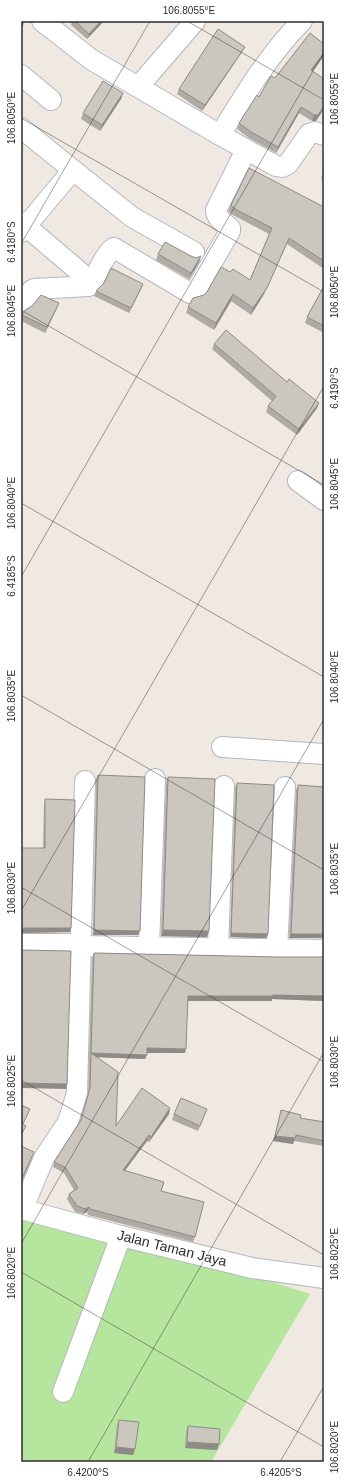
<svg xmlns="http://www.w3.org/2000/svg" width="345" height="1483" font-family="Helvetica,sans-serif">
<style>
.green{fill:#b6e59e}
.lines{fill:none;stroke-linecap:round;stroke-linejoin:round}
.minor-casing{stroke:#b4b7c1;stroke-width:22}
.minor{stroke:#fff;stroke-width:20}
.wall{fill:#afaba4}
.shaded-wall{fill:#8e8b86}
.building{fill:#cbc7bf;stroke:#8e8b86}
.ticks{fill:none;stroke:#2e2e2e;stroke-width:1;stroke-opacity:0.45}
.labels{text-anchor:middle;stroke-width:3.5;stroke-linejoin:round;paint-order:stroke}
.street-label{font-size:14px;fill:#2e2e2e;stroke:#fff}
.neatline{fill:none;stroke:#2e2e2e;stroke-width:1.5}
.ticks-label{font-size:10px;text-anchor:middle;fill:#2e2e2e}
</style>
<rect width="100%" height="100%" fill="#efe9e1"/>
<polygon class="green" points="21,1204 310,1294 211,1462 21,1462"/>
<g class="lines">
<g class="minor-casing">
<g id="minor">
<polyline points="42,21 92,60 220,135 276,166 282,167 288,164 309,134 315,132 324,135"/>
<polyline points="21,75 51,100"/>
<polyline points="138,87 195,21"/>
<polyline points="21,128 73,170"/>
<path d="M220 135C244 96 269 54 302 21"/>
<polyline points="21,222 81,273"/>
<polyline points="21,232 73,170 132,217 194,252"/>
<path d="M21 305 31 291 34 289 89 286 92 283C97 274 105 253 114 248L190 293 195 292 230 231V228C223 222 216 218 216 210L246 150"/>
<polyline points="298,481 324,500"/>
<polyline points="222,747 324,754"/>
<polyline points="21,944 82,944"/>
<polyline points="81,946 324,950"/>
<polyline points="149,947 155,779"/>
<polyline points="218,948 224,786"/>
<polyline points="277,950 285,787"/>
<polyline points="21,1209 121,1236 252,1268 324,1278"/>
<polyline points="22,1210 44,1158 68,1122 77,1093 85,781"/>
<polyline points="63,1392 121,1236"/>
</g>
</g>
<use href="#minor" class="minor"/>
</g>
<g class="wall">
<polygon points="72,21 104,21 87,39 71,25"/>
<polygon points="242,52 202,111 177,94 179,89"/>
<polygon points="324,56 312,71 324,79 324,109 316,121 312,121 299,113 276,153 249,138 237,129 239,123 259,97 275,78"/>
<polygon points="123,93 121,99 100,131 81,119 83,113"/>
<polygon points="324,171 324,183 322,182 323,179 321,178"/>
<polygon points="231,205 324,207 324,269 287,244 264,294 251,315 231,301 214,330 186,313 188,307 204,295 230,272 250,280 269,234 233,215 228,211"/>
<polygon points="158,254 199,262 189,279 156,260"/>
<polygon points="104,283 143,284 141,289 129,313 94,296 96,291"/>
<polygon points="324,287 324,333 305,323 307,317"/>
<polygon points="59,303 57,308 45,333 21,321 22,315"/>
<polygon points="214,344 287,382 319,403 317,408 297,435 266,412 268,406 272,401 212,349"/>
<polygon points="98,775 138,935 93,935 96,780"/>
<polygon points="168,777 207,937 161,936 166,783"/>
<polygon points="237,783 268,934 266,938 230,937 235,787"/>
<polygon points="298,785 324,787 324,938 289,938 296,790"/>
<polygon points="45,799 71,928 70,932 21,933 21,848 43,848 44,804"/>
<polygon points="94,953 278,957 324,957 324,1001 272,999 272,1001 188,1001 185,1053 147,1053 145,1059 98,1057 116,1126 170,1108 169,1114 149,1142 147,1141 124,1171 161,1191 195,1237 193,1242 88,1215 87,1212 83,1214 75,1212 67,1199 69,1194 74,1190 64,1173 53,1167 54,1162 80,1121 88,1094 92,958"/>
<polygon points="207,1109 198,1131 172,1120 174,1114"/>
<polygon points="281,1110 300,1118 324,1122 324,1146 294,1141 293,1144 273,1141 280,1115"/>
<polygon points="21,1146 32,1158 22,1182 21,1181"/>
<polygon points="119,1420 135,1449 133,1455 114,1453 117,1425"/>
<polygon points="188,1426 219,1444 217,1450 185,1448 186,1432"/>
</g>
<g class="shaded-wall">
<polygon points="24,21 23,26 21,28 21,24"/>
<polygon points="101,21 104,21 87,39 89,34"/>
<polygon points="245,47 242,52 202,111 205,105"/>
<polygon points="324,53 324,56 309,76 311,70"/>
<polygon points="123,93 121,99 100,131 102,125"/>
<polygon points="324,106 324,109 316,121 312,121 314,115"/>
<polygon points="301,107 299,113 276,153 278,147"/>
<polygon points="289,238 264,294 251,315 253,308"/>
<polygon points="201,256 199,262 189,279 191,273"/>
<polygon points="143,284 141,289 129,313 131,308"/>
<polygon points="233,294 231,301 214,330 216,323"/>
<polygon points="59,303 57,308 45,333 47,327"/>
<polygon points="319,403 317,408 297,435 299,429"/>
<polygon points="21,928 71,928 70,932 21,933"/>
<polygon points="94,930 140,931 138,935 93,935"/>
<polygon points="163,930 209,931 207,937 161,936"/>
<polygon points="231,933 268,934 266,938 230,937"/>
<polygon points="291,934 324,934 324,938 289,938"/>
<polygon points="273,995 324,996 324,1001 272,999 272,1001 187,1001 188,996"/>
<polygon points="147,1048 186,1049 185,1053 145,1053"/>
<polygon points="91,1053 147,1055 145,1059 91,1057 91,1053 89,1057"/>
<polygon points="21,1083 67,1084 66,1089 21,1088"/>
<polygon points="170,1108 169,1114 149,1142 151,1137"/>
<polygon points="149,1135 147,1141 121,1176 123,1170"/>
<polygon points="275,1136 295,1138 293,1144 273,1141"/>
<polygon points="89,1207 87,1212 83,1214 85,1209"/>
<polygon points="187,1442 219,1444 217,1450 185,1448"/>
<polygon points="116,1447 135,1449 133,1455 114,1453"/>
</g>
<g class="building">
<polygon points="21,21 24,21 21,24"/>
<polygon points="75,21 101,21 89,34"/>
<polygon points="218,29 245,47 205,105 179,89"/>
<polygon points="310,33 324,44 324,53 311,70 324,79 324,106 318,115 314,115 301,107 278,147 251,132 239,123 257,95 259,97 271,76 275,78"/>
<polygon points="103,81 123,93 102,125 83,113"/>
<polygon points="249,168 324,207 324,261 289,238 267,288 253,308 233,294 216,323 188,307 193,298 204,295 207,292 221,267 230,272 233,269 250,280 272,228 235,209 231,205"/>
<polygon points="165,242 191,256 196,258 201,256 191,273 158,254"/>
<polygon points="111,268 143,284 131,308 96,291 104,283"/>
<polygon points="324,286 324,326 307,317"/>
<polygon points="41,295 59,303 47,327 22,315 25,310 32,306"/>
<polygon points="226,330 287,382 289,379 319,403 299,429 268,406 276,396 214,344"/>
<polygon points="98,775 145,777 140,931 94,930"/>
<polygon points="168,777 215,779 209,931 163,930"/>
<polygon points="237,783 274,785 268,934 231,933"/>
<polygon points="298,785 324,787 324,934 291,934"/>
<polygon points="45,799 75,800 71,928 21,928 21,848 45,848"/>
<polygon points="21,950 71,951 67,1084 21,1083"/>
<polygon points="94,953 278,957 324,957 324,996 273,995 273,996 188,996 186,1049 147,1048 147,1055 91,1053"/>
<polygon points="91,1053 118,1072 116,1126 142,1088 170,1108 151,1137 149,1135 123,1170 164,1182 161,1191 204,1202 195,1237 90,1209 89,1207 85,1209 77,1206 69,1194 78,1188 66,1168 54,1162 81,1120 90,1088"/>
<polygon points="181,1098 207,1109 200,1126 174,1114"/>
<polygon points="21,1105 30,1109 23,1124 26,1126 21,1135"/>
<polygon points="281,1110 301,1115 300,1118 324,1122 324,1141 296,1135 295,1138 275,1136"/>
<polygon points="21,1146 34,1152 23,1176 21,1175"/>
<polygon points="119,1420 139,1422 135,1449 116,1447"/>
<polygon points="188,1426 220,1429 219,1444 187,1442"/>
</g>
<path class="ticks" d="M187 21 324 100M21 118 324 292M21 244 150 21M21 310 324 485M21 503 324 677M21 577 324 52M21 695 324 870M21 887 324 1062M21 911 324 386M21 1080 324 1255M21 1244 324 719M21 1272 324 1447M88 1462 324 1052M280 1462 324 1386"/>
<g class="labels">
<g class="street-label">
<text transform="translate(172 1248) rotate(14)" y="5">Jalan Taman Jaya</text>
</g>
</g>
<rect width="345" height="1483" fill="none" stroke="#ffffff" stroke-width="44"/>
<rect x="22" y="22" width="301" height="1439" class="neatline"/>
<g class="ticks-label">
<text x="189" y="14">106.8055°E</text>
<text transform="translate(334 99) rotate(-90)" y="4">106.8055°E</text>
<text transform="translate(11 118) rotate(-90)" y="4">106.8050°E</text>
<text transform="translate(11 242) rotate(-90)" y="4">6.4180°S</text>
<text transform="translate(334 292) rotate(-90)" y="4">106.8050°E</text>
<text transform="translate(11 311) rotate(-90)" y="4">106.8045°E</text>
<text transform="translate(334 388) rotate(-90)" y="4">6.4190°S</text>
<text transform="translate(334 484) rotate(-90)" y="4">106.8045°E</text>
<text transform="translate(11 503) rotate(-90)" y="4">106.8040°E</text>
<text transform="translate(11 576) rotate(-90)" y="4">6.4185°S</text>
<text transform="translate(334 677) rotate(-90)" y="4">106.8040°E</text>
<text transform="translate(11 696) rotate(-90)" y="4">106.8035°E</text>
<text transform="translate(334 869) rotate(-90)" y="4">106.8035°E</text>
<text transform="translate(11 888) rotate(-90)" y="4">106.8030°E</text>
<text transform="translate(334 1062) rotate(-90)" y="4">106.8030°E</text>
<text transform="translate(11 1081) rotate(-90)" y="4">106.8025°E</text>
<text transform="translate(334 1254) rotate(-90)" y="4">106.8025°E</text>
<text transform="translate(11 1273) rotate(-90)" y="4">106.8020°E</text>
<text transform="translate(334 1447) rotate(-90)" y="4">106.8020°E</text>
<text x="88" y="1476">6.4200°S</text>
<text x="281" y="1476">6.4205°S</text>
</g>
</svg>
